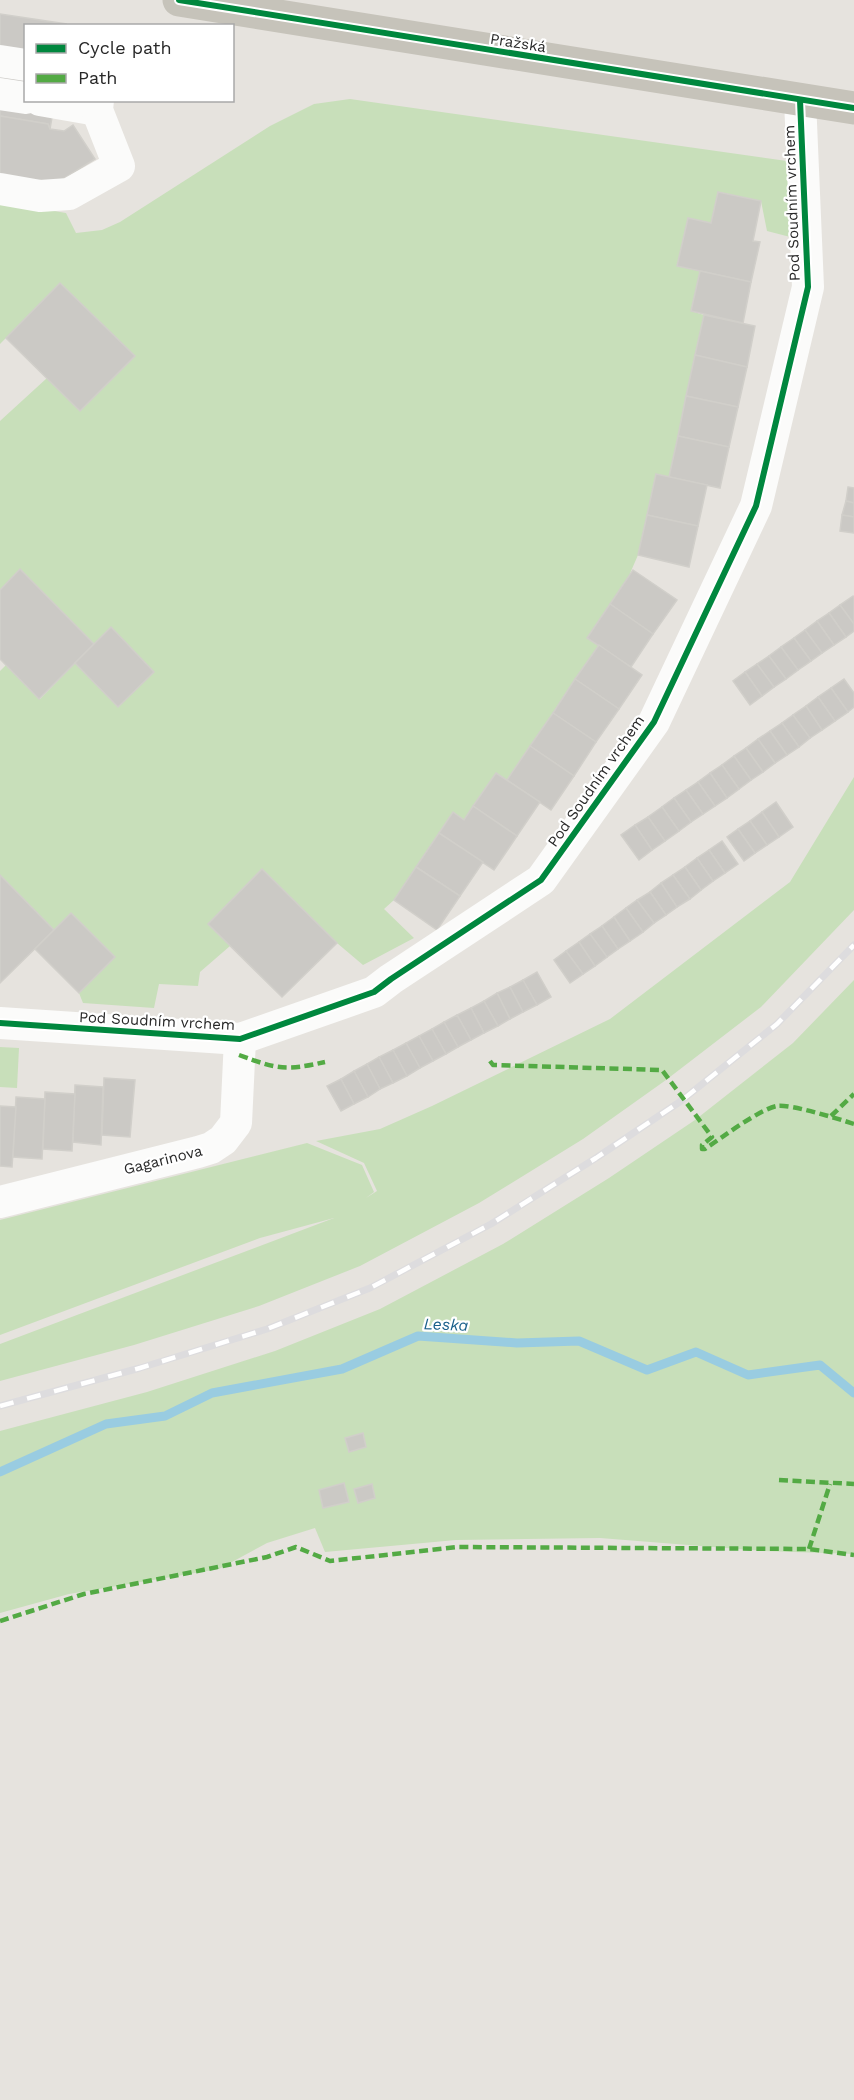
<svg xmlns="http://www.w3.org/2000/svg" width="854" height="2100" font-family="'Work Sans',sans-serif">
<style>
.green{fill:#c8dfba}
.lines{fill:none;stroke-linecap:round;stroke-linejoin:round}
.stream{stroke:#99cce1;stroke-width:9}
.building{fill:#cbc9c5;stroke:#d1cfca;stroke-width:1.5}
.minor{stroke:#fbfbfa;stroke-width:32}
.major{stroke:#c6c3ba;stroke-width:33}
.rail-casing{stroke:#dddcde;stroke-width:7}
.rail{stroke:#fff;stroke-width:4.5;stroke-dasharray:14;stroke-linecap:butt}
.quiet{stroke:#53aa44;stroke-width:4.5;stroke-dasharray:9 4.5;stroke-linecap:butt}
.cycleway-casing{stroke:#fff;stroke-width:10}
.cycleway{stroke:#00873e;stroke-width:6}
.labels{text-anchor:middle;stroke-width:4.5;stroke-linejoin:round;paint-order:stroke}
.street-label{font-size:15px;fill:#282828;stroke:#fff}
.water-label{font-size:16px;font-style:italic;fill:#1a608b;stroke:#fff}
</style>
<rect width="100%" height="100%" fill="#e6e3de"/>
<g class="green">
<polygon points="350,99 794,162 798,239 767,231 761,201 719,192 711,223 688,218 677,266 700,271 691,311 704,315 669,477 656,475 638,555 599,645 507,780 496,773 464,820 453,812 394,900 384,909 414,938 363,965 337,943 262,870 208,924 230,946 200,972 198,986 159,984 154,1008 83,1003 79,993 115,957 71,913 54,930 0,875 0,671 6,665 40,699 75,663 118,707 154,672 111,628 94,644 21,570 0,590 0,421 47,378 80,411 135,356 60,283 0,344 0,202 66,213 76,233 102,230 120,222 270,126 314,104"/>
<polygon points="854,777 854,910 761,1007 666,1080 583,1139 479,1203 360,1266 259,1306 134,1345 0,1381 0,1344 334,1218 260,1238 0,1335 0,1220 307,1143 362,1165 374,1192 366,1198 377,1191 364,1163 316,1141 380,1129 432,1106 610,1019 790,882"/>
<polygon points="854,980 854,1554 764,1551 600,1538 456,1540 325,1552 315,1528 267,1543 219,1569 69,1594 0,1613 0,1431 147,1392 275,1351 380,1309 503,1244 609,1178 695,1120 793,1043"/>
<polygon points="0,1047 19,1048 17,1088 0,1087"/>
</g>
<g class="lines">
<polyline class="stream" points="0,1472 106,1424 165,1416 212,1393 342,1369 418,1336 517,1343 579,1341 647,1370 696,1352 748,1375 820,1365 854,1393"/>
</g>
<g class="building">
<polygon points="0,14 67,24 26,26 26,100 55,100 50,129 48,124 0,116"/>
<polygon points="0,116 48,124 50,129 64,131 73,125 95,159 55,184 0,175"/>
<polygon points="718,192 761,201 753,241 760,242 751,282 677,266 688,218 711,223"/>
<polygon points="700,271 751,282 743,323 691,311"/>
<polygon points="60,283 135,356 80,411 6,338"/>
<polygon points="704,315 755,326 747,367 695,355"/>
<polygon points="695,355 747,367 738,407 686,396"/>
<polygon points="686,396 738,407 729,447 678,436"/>
<polygon points="678,436 729,447 720,488 669,477"/>
<polygon points="656,474 707,485 698,526 647,515"/>
<polygon points="848,487 854,488 854,503 846,501"/>
<polygon points="846,501 854,503 854,517 842,515"/>
<polygon points="647,515 698,526 689,567 638,555"/>
<polygon points="842,515 854,517 854,533 840,531"/>
<polygon points="20,569 94,644 39,699 0,659 0,590"/>
<polygon points="633,570 677,600 653,634 610,604"/>
<polygon points="853,596 854,598 854,624 840,605"/>
<polygon points="610,604 653,634 631,667 587,638"/>
<polygon points="840,605 854,624 854,631 846,637 829,613"/>
<polygon points="829,613 846,637 834,645 817,621"/>
<polygon points="817,621 834,645 822,653 805,630"/>
<polygon points="111,627 154,672 118,707 75,663"/>
<polygon points="805,630 822,653 811,661 794,638"/>
<polygon points="794,638 811,661 798,670 781,647"/>
<polygon points="599,645 642,675 619,709 575,679"/>
<polygon points="781,647 798,670 786,679 769,656"/>
<polygon points="769,656 786,679 774,687 757,664"/>
<polygon points="757,664 774,687 762,696 745,672"/>
<polygon points="745,672 762,696 750,705 733,681"/>
<polygon points="575,679 619,709 596,742 553,713"/>
<polygon points="844,679 854,693 854,707 848,712 831,688"/>
<polygon points="831,688 848,712 835,721 818,697"/>
<polygon points="818,697 835,721 822,730 806,706"/>
<polygon points="806,706 822,730 810,738 793,715"/>
<polygon points="553,713 596,742 574,776 530,746"/>
<polygon points="793,715 810,738 799,747 782,723"/>
<polygon points="782,723 799,747 787,755 770,731"/>
<polygon points="770,731 787,755 775,763 758,739"/>
<polygon points="758,739 775,763 763,772 746,748"/>
<polygon points="530,746 574,776 551,810 507,780"/>
<polygon points="746,748 763,772 751,780 734,756"/>
<polygon points="734,756 751,780 739,789 722,765"/>
<polygon points="722,765 739,789 727,798 710,773"/>
<polygon points="496,773 540,802 517,836 473,806"/>
<polygon points="710,773 727,798 715,806 698,782"/>
<polygon points="698,782 715,806 703,814 686,790"/>
<polygon points="686,790 703,814 691,822 674,798"/>
<polygon points="674,798 691,822 679,831 662,807"/>
<polygon points="776,802 793,827 779,837 762,812"/>
<polygon points="473,806 517,836 494,870 439,833 453,812 464,820"/>
<polygon points="662,807 679,831 665,841 648,817"/>
<polygon points="762,812 779,837 767,845 750,821"/>
<polygon points="648,817 665,841 652,850 635,825"/>
<polygon points="750,821 767,845 755,853 738,829"/>
<polygon points="635,825 652,850 639,860 621,835"/>
<polygon points="738,829 755,853 744,861 727,837"/>
<polygon points="439,833 483,862 460,896 416,867"/>
<polygon points="722,841 738,864 725,873 709,850"/>
<polygon points="709,850 725,873 713,881 697,858"/>
<polygon points="697,858 713,881 701,890 685,867"/>
<polygon points="416,867 460,896 437,930 394,900"/>
<polygon points="685,867 701,890 690,899 673,875"/>
<polygon points="262,869 337,943 282,997 208,924"/>
<polygon points="0,875 54,930 0,983"/>
<polygon points="673,875 690,899 677,907 661,883"/>
<polygon points="661,883 677,907 666,915 650,892"/>
<polygon points="650,892 666,915 654,923 637,900"/>
<polygon points="637,900 654,923 643,932 626,908"/>
<polygon points="626,908 643,932 630,941 614,917"/>
<polygon points="71,913 115,957 79,993 35,949"/>
<polygon points="614,917 630,941 618,949 602,926"/>
<polygon points="602,926 618,949 607,957 590,934"/>
<polygon points="590,934 607,957 595,966 579,942"/>
<polygon points="579,942 595,966 583,974 566,951"/>
<polygon points="566,951 583,974 570,983 554,960"/>
<polygon points="537,972 551,997 537,1005 523,980"/>
<polygon points="523,980 537,1005 523,1012 510,987"/>
<polygon points="510,987 523,1012 510,1019 497,993"/>
<polygon points="497,993 510,1019 498,1026 484,1001"/>
<polygon points="484,1001 498,1026 484,1033 471,1008"/>
<polygon points="471,1008 484,1033 471,1040 457,1015"/>
<polygon points="457,1015 471,1040 458,1047 444,1022"/>
<polygon points="444,1022 458,1047 446,1054 432,1029"/>
<polygon points="432,1029 446,1054 433,1061 419,1036"/>
<polygon points="419,1036 433,1061 420,1068 406,1043"/>
<polygon points="406,1043 420,1068 407,1076 393,1050"/>
<polygon points="393,1050 407,1076 393,1083 379,1057"/>
<polygon points="379,1057 393,1083 380,1089 367,1064"/>
<polygon points="367,1064 380,1089 368,1097 354,1071"/>
<polygon points="354,1071 368,1097 354,1104 341,1079"/>
<polygon points="104,1078 135,1080 130,1137 102,1135"/>
<polygon points="341,1079 354,1104 341,1111 327,1086"/>
<polygon points="75,1085 103,1087 101,1145 73,1142"/>
<polygon points="45,1092 75,1094 72,1151 43,1149"/>
<polygon points="16,1097 45,1099 42,1159 13,1157"/>
<polygon points="0,1106 16,1107 12,1167 0,1166"/>
<polygon points="363,1433 366,1447 349,1452 345,1438"/>
<polygon points="344,1483 349,1502 323,1508 319,1490"/>
<polygon points="372,1484 375,1498 358,1503 354,1489"/>
</g>
<g class="lines">
<g class="minor">
<polyline points="0,61 26,65"/>
<polyline points="0,94 26,98"/>
<polyline points="40,100 97,110"/>
<polyline points="0,189 40,196 69,194 119,166 97,110 98,100"/>
<polyline points="0,1023 240,1039 374,992 391,979 541,880 654,722 756,506 808,287 800,100"/>
<polyline points="0,1202 198,1152 211,1148 223,1140 236,1123 240,1039"/>
</g>
<polyline class="major" points="179,0 854,108"/>
<g class="rail-casing">
<polyline id="rail" points="0,1406 140,1368 267,1329 370,1288 491,1224 596,1158 681,1101 777,1024 854,945"/>
</g>
<use href="#rail" class="rail"/>
<g class="quiet">
<path d="M239 1055C277 1069 285 1071 325 1062"/>
<path d="M490 1061 493 1065 662 1070 712 1137 702 1145V1149H705C721 1138 760 1109 777 1106 791 1104 839 1119 854 1124"/>
<polyline points="831,1116 854,1094"/>
<polyline points="779,1480 854,1484"/>
<polyline points="809,1549 830,1484"/>
<polyline points="0,1621 84,1594 267,1557 296,1547 330,1561 458,1547 809,1549 854,1555"/>
</g>
<g class="cycleway-casing">
<g id="cycleway">
<polyline points="179,0 854,108"/>
<polyline points="0,1023 240,1039 374,992 391,979 541,880 654,722 756,506 808,287 800,100"/>
</g>
</g>
<use href="#cycleway" class="cycleway"/>
</g>
<g class="labels">
<g class="street-label">
<text transform="translate(518 43) rotate(9)" y="5">Pražská</text>
<text transform="translate(792 203) rotate(-92)" y="5">Pod Soudním vrchem</text>
<text transform="translate(596 781) rotate(-55)" y="5">Pod Soudním vrchem</text>
<text transform="translate(157 1021) rotate(3)" y="5">Pod Soudním vrchem</text>
<text transform="translate(163 1160) rotate(-14)" y="5">Gagarinova</text>
</g>
<g class="water-label">
<text transform="translate(446 1324) rotate(2)" y="6">Leska</text>
</g>
</g>
<rect x="24" y="24" width="210" height="78" fill="#ffffff" stroke="#a9a9a9" stroke-width="1.5"/>
<rect x="36" y="44" width="30" height="9" fill="#00873e" stroke="#a9a9a9" stroke-width="1.5"/>
<text x="78" y="54" font-size="18" fill="#282828">Cycle path</text>
<rect x="36" y="74" width="30" height="9" fill="#53aa44" stroke="#a9a9a9" stroke-width="1.5"/>
<text x="78" y="84" font-size="18" fill="#282828">Path</text>
</svg>
